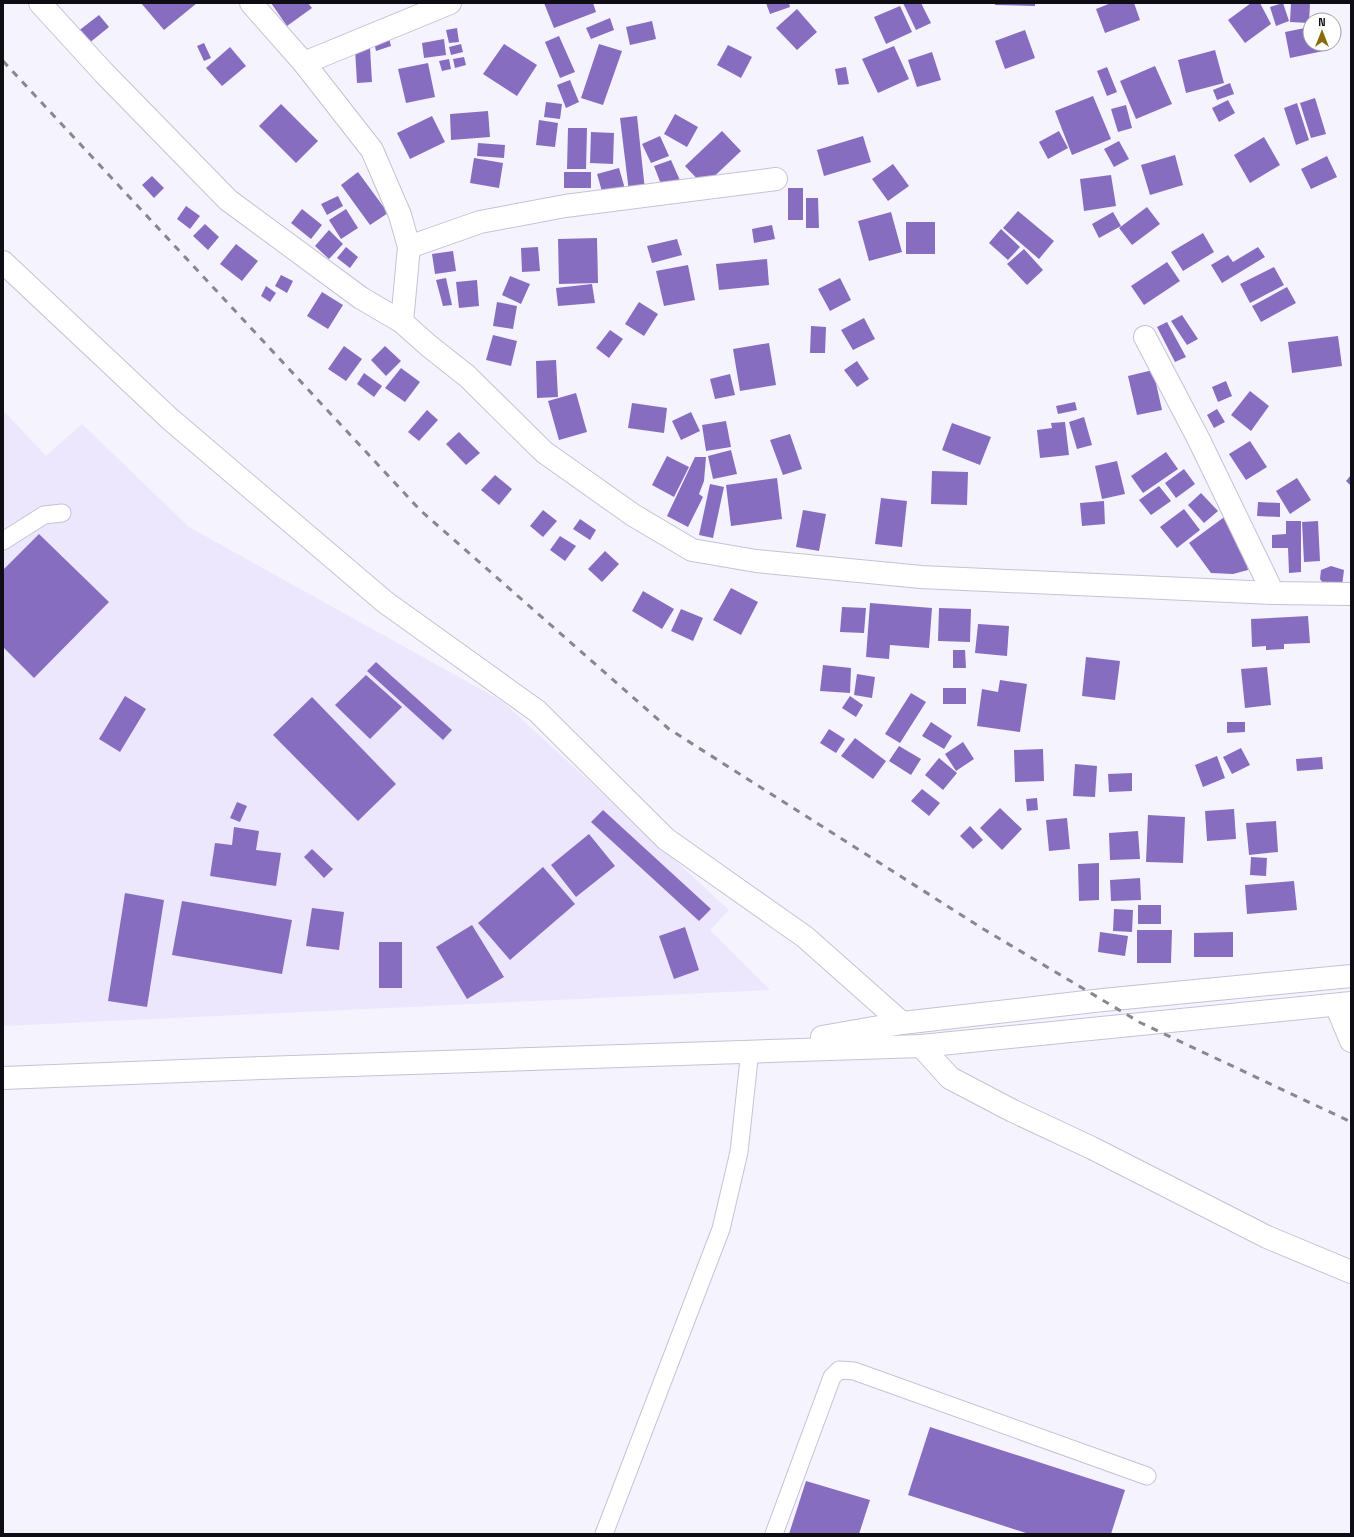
<svg xmlns="http://www.w3.org/2000/svg" width="1354" height="1537" font-family="'Space Grotesk',sans-serif">
<style>
.built{fill:#ece7fc}
.building{fill:#876dc0}
.lines{fill:none;stroke-linecap:round;stroke-linejoin:round}
.service-casing{stroke:#c6c2d4;stroke-width:19}
.minor-casing{stroke:#c6c2d4;stroke-width:24}
.tertiary-casing{stroke:#c6c2d4;stroke-width:24}
.service{stroke:#fff;stroke-width:17}
.minor{stroke:#fff;stroke-width:22}
.tertiary{stroke:#fff;stroke-width:22}
.rail{stroke:#88868f;stroke-width:3;stroke-dasharray:7 7;stroke-linecap:butt}
</style>
<rect width="100%" height="100%" fill="#f5f3fe"/>
<polygon class="built" points="3,410 46,456 82,424 189,527 502,701 729,910 710,930 770,990 3,1026"/>
<g class="building">
<polygon points="141,3 197,3 164,30"/>
<polygon points="271,3 308,3 312,8 287,26"/>
<polygon points="544,3 593,3 596,12 554,28"/>
<polygon points="766,3 789,3 790,7 770,14"/>
<polygon points="903,3 921,3 931,23 916,30"/>
<polygon points="995,3 1035,3 1035,6 995,5"/>
<polygon points="1111,3 1134,3 1140,20 1105,33 1096,9"/>
<polygon points="1251,3 1260,3 1271,24 1245,43 1228,20"/>
<polygon points="1283,3 1289,21 1276,26 1270,7"/>
<polygon points="1291,3 1310,3 1309,23 1290,22"/>
<polygon points="900,6 912,32 886,44 874,17"/>
<polygon points="797,9 817,32 797,50 776,28"/>
<polygon points="99,15 109,27 88,44 77,32"/>
<polygon points="610,18 614,30 591,39 586,28"/>
<polygon points="652,21 656,39 630,45 626,27"/>
<polygon points="1310,27 1310,44 1327,44 1328,50 1290,58 1285,32"/>
<polygon points="457,28 459,42 449,43 446,30"/>
<polygon points="1025,30 1035,58 1005,69 995,41"/>
<polygon points="559,36 575,72 560,78 545,42"/>
<polygon points="389,38 391,46 376,51 374,42"/>
<polygon points="444,39 446,55 424,58 422,43"/>
<polygon points="204,43 211,58 204,61 197,46"/>
<polygon points="461,44 463,52 451,55 449,47"/>
<polygon points="504,44 537,65 517,96 483,74"/>
<polygon points="599,44 622,51 603,105 581,98"/>
<polygon points="728,45 752,57 741,78 717,65"/>
<polygon points="894,46 909,79 878,93 862,59"/>
<polygon points="230,47 246,66 222,86 206,68"/>
<polygon points="370,48 372,82 357,83 355,49"/>
<polygon points="1215,50 1224,83 1186,93 1178,60"/>
<polygon points="932,52 941,80 917,87 908,60"/>
<polygon points="464,57 466,65 455,68 453,59"/>
<polygon points="449,59 451,69 442,71 439,61"/>
<polygon points="428,63 435,97 406,103 398,69"/>
<polygon points="1155,66 1172,104 1136,119 1120,81"/>
<polygon points="846,67 849,84 838,85 835,69"/>
<polygon points="1107,67 1117,92 1107,96 1097,71"/>
<polygon points="570,80 579,102 566,108 557,85"/>
<polygon points="1230,83 1234,94 1217,100 1213,90"/>
<polygon points="1093,96 1111,139 1072,155 1055,111"/>
<polygon points="1315,98 1326,134 1311,138 1300,103"/>
<polygon points="1228,100 1235,113 1219,122 1212,108"/>
<polygon points="546,102 562,104 560,119 544,117"/>
<polygon points="1297,103 1309,140 1296,145 1284,108"/>
<polygon points="281,104 318,141 296,163 259,126"/>
<polygon points="1126,105 1132,128 1118,132 1111,109"/>
<polygon points="488,111 490,137 451,140 450,114"/>
<polygon points="675,114 698,127 687,147 664,134"/>
<polygon points="432,116 445,142 410,159 397,133"/>
<polygon points="637,116 645,190 629,192 620,118"/>
<polygon points="539,120 558,123 555,147 536,145"/>
<polygon points="568,128 587,128 586,169 567,169"/>
<polygon points="722,131 741,151 704,186 685,166"/>
<polygon points="1059,131 1068,148 1048,159 1039,142"/>
<polygon points="591,132 614,133 613,164 590,163"/>
<polygon points="660,136 669,156 651,163 642,144"/>
<polygon points="863,136 871,162 824,176 817,150"/>
<polygon points="1264,137 1280,165 1250,183 1234,155"/>
<polygon points="1119,141 1129,159 1114,167 1104,149"/>
<polygon points="478,143 505,145 504,158 477,156"/>
<polygon points="1175,155 1183,185 1150,195 1141,165"/>
<polygon points="1327,156 1337,177 1311,189 1301,169"/>
<polygon points="474,158 503,163 499,188 470,183"/>
<polygon points="671,160 682,185 664,192 654,166"/>
<polygon points="893,164 909,186 888,201 872,179"/>
<polygon points="619,168 625,189 603,195 597,174"/>
<polygon points="358,172 388,213 370,225 341,185"/>
<rect x="564" y="172" width="27" height="16"/>
<polygon points="1111,175 1116,206 1084,211 1080,179"/>
<polygon points="152,176 164,188 154,198 142,185"/>
<rect x="788" y="188" width="15" height="32"/>
<polygon points="338,196 343,206 327,215 321,204"/>
<polygon points="806,198 818,198 819,228 806,228"/>
<polygon points="186,206 200,216 190,229 177,219"/>
<polygon points="1147,207 1160,224 1132,245 1119,228"/>
<polygon points="302,209 322,225 311,239 291,223"/>
<polygon points="346,209 358,228 341,239 329,220"/>
<polygon points="1018,211 1054,241 1039,259 1003,228"/>
<polygon points="891,212 902,252 869,261 858,221"/>
<polygon points="1113,212 1121,226 1099,238 1092,224"/>
<rect x="906" y="222" width="29" height="32"/>
<polygon points="205,224 219,237 208,250 193,236"/>
<polygon points="772,225 775,239 754,243 752,229"/>
<polygon points="1001,229 1020,247 1008,260 989,243"/>
<polygon points="329,230 343,244 329,259 315,246"/>
<polygon points="1203,233 1214,252 1183,271 1171,252"/>
<polygon points="597,238 598,283 559,284 558,239"/>
<polygon points="677,239 682,255 652,263 647,246"/>
<polygon points="236,244 258,261 242,281 220,264"/>
<polygon points="346,247 358,257 350,268 337,258"/>
<polygon points="538,247 540,271 522,272 521,248"/>
<polygon points="1258,247 1265,257 1222,283 1211,265 1228,255 1233,262"/>
<polygon points="1024,249 1043,270 1027,285 1007,264"/>
<polygon points="453,251 456,271 435,274 432,254"/>
<polygon points="767,259 769,285 719,290 716,264"/>
<polygon points="1167,262 1180,281 1144,305 1131,286"/>
<polygon points="688,265 695,300 664,306 656,271"/>
<polygon points="1274,267 1284,285 1250,303 1240,284"/>
<polygon points="281,275 293,281 287,293 275,286"/>
<polygon points="510,276 530,284 521,304 502,295"/>
<polygon points="446,278 452,305 443,306 436,280"/>
<polygon points="840,278 851,300 830,311 818,289"/>
<polygon points="477,280 479,306 459,308 456,282"/>
<polygon points="592,284 595,303 558,306 556,288"/>
<polygon points="266,286 276,293 270,302 261,296"/>
<polygon points="1287,287 1296,303 1261,322 1252,306"/>
<polygon points="322,292 343,305 328,329 307,316"/>
<polygon points="497,302 517,306 513,329 493,326"/>
<polygon points="639,302 658,314 644,336 625,324"/>
<polygon points="1182,315 1198,339 1187,345 1171,321"/>
<polygon points="864,318 875,339 853,350 841,330"/>
<polygon points="1167,322 1186,357 1175,362 1157,327"/>
<polygon points="811,326 826,327 825,353 810,353"/>
<polygon points="610,330 623,339 609,358 596,348"/>
<polygon points="493,335 517,341 511,366 486,360"/>
<polygon points="1338,336 1342,366 1292,373 1288,342"/>
<polygon points="769,343 776,385 740,391 733,349"/>
<polygon points="344,346 362,359 346,381 328,369"/>
<polygon points="385,346 401,361 386,376 371,360"/>
<polygon points="556,360 558,397 537,398 536,361"/>
<polygon points="857,361 869,379 857,387 844,370"/>
<polygon points="401,368 420,382 405,402 385,388"/>
<polygon points="1153,370 1162,410 1137,415 1128,376"/>
<polygon points="364,373 382,386 374,397 357,384"/>
<polygon points="730,374 735,395 715,399 710,379"/>
<polygon points="1226,381 1232,396 1218,402 1212,387"/>
<polygon points="1250,391 1269,406 1251,431 1231,415"/>
<polygon points="576,393 587,432 559,440 548,401"/>
<polygon points="1075,402 1077,410 1058,414 1056,406"/>
<polygon points="632,403 667,408 664,433 628,428"/>
<polygon points="1217,409 1225,422 1214,428 1207,415"/>
<polygon points="427,410 438,420 419,441 408,432"/>
<polygon points="691,412 700,431 681,440 672,421"/>
<polygon points="1084,417 1092,445 1077,449 1069,422"/>
<polygon points="726,421 731,447 706,451 702,425"/>
<polygon points="1065,422 1069,455 1040,458 1037,430 1052,428 1051,423"/>
<polygon points="952,423 991,437 980,465 942,450"/>
<polygon points="459,432 480,453 466,465 446,444"/>
<polygon points="790,434 802,469 783,475 770,440"/>
<polygon points="1250,441 1267,467 1246,480 1229,454"/>
<polygon points="731,450 737,474 713,479 708,456"/>
<polygon points="1166,452 1178,469 1143,493 1131,476"/>
<polygon points="667,456 689,467 674,497 652,485"/>
<polygon points="695,457 706,457 704,481 699,494 703,497 688,527 667,516"/>
<polygon points="1117,461 1125,494 1102,499 1095,466"/>
<polygon points="1184,469 1195,484 1176,498 1165,483"/>
<polygon points="932,471 968,472 967,505 931,504"/>
<polygon points="495,475 512,489 499,505 481,490"/>
<polygon points="1351,475 1351,486 1346,481"/>
<polygon points="777,478 782,519 731,526 726,485"/>
<polygon points="1297,478 1311,500 1290,514 1276,491"/>
<polygon points="710,484 724,487 713,538 699,535"/>
<polygon points="1159,486 1171,501 1151,515 1139,500"/>
<polygon points="1201,493 1218,511 1204,523 1188,505"/>
<polygon points="881,498 907,501 902,547 875,544"/>
<polygon points="1104,501 1105,524 1082,526 1080,503"/>
<polygon points="1258,502 1280,503 1280,517 1257,516"/>
<polygon points="1184,509 1200,530 1177,548 1160,527"/>
<polygon points="543,510 557,521 543,537 530,526"/>
<polygon points="803,510 826,514 819,551 796,547"/>
<polygon points="1227,515 1241,534 1248,570 1233,574 1211,573 1189,543"/>
<polygon points="580,519 596,530 590,540 573,529"/>
<polygon points="1286,521 1301,521 1301,572 1289,573 1288,548 1272,548 1272,535 1286,534"/>
<polygon points="1318,521 1320,561 1304,562 1302,522"/>
<polygon points="39,534 109,602 34,678 3,647 3,570"/>
<polygon points="560,536 576,546 565,561 550,550"/>
<polygon points="605,551 619,564 602,582 588,569"/>
<polygon points="1331,566 1344,570 1342,586 1325,586 1320,579 1321,570"/>
<polygon points="731,588 758,602 741,635 713,620"/>
<polygon points="643,591 674,609 662,629 632,611"/>
<polygon points="870,603 932,608 929,648 890,645 889,659 866,657"/>
<polygon points="842,607 866,608 864,633 840,632"/>
<polygon points="939,608 971,609 970,642 938,641"/>
<polygon points="681,609 703,618 693,641 671,631"/>
<polygon points="1308,616 1310,643 1284,644 1284,649 1266,650 1266,646 1252,647 1251,619"/>
<polygon points="978,624 1009,626 1007,656 975,653"/>
<polygon points="953,650 965,650 966,668 953,668"/>
<polygon points="1086,657 1120,661 1115,700 1082,696"/>
<polygon points="376,662 452,730 443,740 367,671"/>
<polygon points="823,665 851,668 850,693 820,691"/>
<polygon points="1267,667 1271,705 1245,708 1241,669"/>
<polygon points="857,674 875,677 872,698 854,695"/>
<polygon points="366,675 402,707 370,739 335,705"/>
<polygon points="1000,680 1027,684 1020,732 977,726 982,689 998,692"/>
<rect x="943" y="688" width="23" height="16"/>
<polygon points="911,693 926,702 900,743 885,734"/>
<polygon points="125,696 146,709 120,752 99,739"/>
<polygon points="850,696 863,705 856,717 842,708"/>
<polygon points="312,697 396,784 358,821 273,735"/>
<polygon points="931,722 952,736 944,749 922,736"/>
<polygon points="1227,722 1245,722 1245,732 1227,733"/>
<polygon points="829,729 845,739 836,753 820,743"/>
<polygon points="855,738 886,761 873,779 841,756"/>
<polygon points="963,742 974,759 956,771 945,754"/>
<polygon points="899,746 921,759 911,775 889,761"/>
<polygon points="1241,748 1250,765 1232,774 1223,757"/>
<polygon points="1043,749 1044,781 1015,782 1014,750"/>
<polygon points="1217,756 1225,778 1203,787 1195,765"/>
<polygon points="1322,757 1323,769 1297,771 1296,759"/>
<polygon points="939,758 957,773 943,790 925,775"/>
<polygon points="1075,764 1097,766 1095,797 1073,796"/>
<polygon points="1132,773 1132,791 1109,792 1108,774"/>
<polygon points="922,789 940,803 929,816 911,801"/>
<polygon points="1037,798 1038,810 1027,811 1026,799"/>
<polygon points="237,802 247,806 240,822 230,818"/>
<polygon points="1000,808 1022,829 1002,850 980,828"/>
<polygon points="1234,809 1236,839 1207,841 1205,811"/>
<polygon points="603,810 711,909 699,921 591,822"/>
<polygon points="1148,815 1185,817 1183,863 1146,862"/>
<polygon points="1067,818 1070,849 1049,851 1046,820"/>
<polygon points="1276,821 1278,852 1249,855 1246,823"/>
<polygon points="970,826 983,840 973,849 960,836"/>
<polygon points="234,827 259,831 256,850 281,853 276,886 210,876 215,843 232,845"/>
<polygon points="1138,831 1140,859 1110,860 1109,833"/>
<polygon points="589,834 615,866 576,897 551,865"/>
<polygon points="312,849 333,869 324,878 304,857"/>
<polygon points="1251,857 1267,858 1266,876 1250,875"/>
<polygon points="1099,863 1099,900 1079,901 1078,864"/>
<polygon points="543,867 575,904 510,960 478,923"/>
<polygon points="1140,878 1141,900 1111,901 1110,880"/>
<polygon points="1294,881 1297,910 1247,914 1245,885"/>
<polygon points="125,893 164,900 147,1007 108,1001"/>
<polygon points="182,901 292,920 282,974 172,955"/>
<rect x="1138" y="905" width="23" height="19"/>
<polygon points="312,908 344,912 339,950 306,946"/>
<polygon points="1114,909 1133,910 1132,932 1113,931"/>
<polygon points="472,925 504,977 467,999 436,947"/>
<polygon points="685,927 699,970 674,979 659,936"/>
<polygon points="1137,930 1172,930 1171,963 1137,963"/>
<polygon points="1100,932 1128,936 1125,956 1098,952"/>
<polygon points="1233,932 1233,957 1194,957 1194,933"/>
<rect x="379" y="942" width="23" height="46"/>
<polygon points="930,1427 1125,1490 1111,1534 1029,1534 908,1495"/>
<polygon points="806,1481 870,1500 859,1534 789,1534"/>
</g>
<g class="lines">
<g class="service-casing">
<g id="service">
<polyline points="3,541 44,515 62,513"/>
<polyline points="604,1534 721,1229 739,1152 750,1050"/>
<polyline points="774,1534 832,1377 839,1370 854,1371 1147,1476"/>
</g>
</g>
<g class="minor-casing">
<g id="minor">
<polyline points="40,3 104,73 228,200 361,298 402,322"/>
<polyline points="251,3 304,63 372,150 400,215 409,247 402,322 429,346 467,376 544,452 633,515 692,550 756,561 921,577 1273,593 1351,594"/>
<polyline points="304,63 450,3"/>
<polyline points="409,247 480,222 565,206 776,179"/>
<polyline points="3,262 170,419 385,602 537,711 666,839 805,937 902,1023"/>
<polyline points="1145,337 1199,440 1273,593"/>
<polyline points="1336,1005 1351,1041"/>
<polyline points="921,1046 950,1078 1013,1111 1092,1148 1267,1237 1351,1272"/>
</g>
</g>
<g class="tertiary-casing">
<g id="tertiary">
<polyline points="822,1037 902,1023 1103,1000 1351,976"/>
<polyline points="3,1078 234,1069 921,1046 1351,1003"/>
</g>
</g>
<use href="#service" class="service"/>
<use href="#minor" class="minor"/>
<use href="#tertiary" class="tertiary"/>
<polyline class="rail" points="3,61 420,510 669,729 985,930 1141,1023 1351,1122"/>
</g>
<rect width="1354" height="1537" fill="none" stroke="#0e0d13" stroke-width="8"/>
<g transform="translate(1322 32)"><circle r="19" fill="#ffffff" stroke="#9f9ea1"/>
<path d="M0-3L7 15L0 10L-7 15Z" fill="#886c0b"/>
<text y="-6" font-size="11" font-weight="bold" text-anchor="middle" fill="#0e0d13">N</text>
</g>
</svg>
